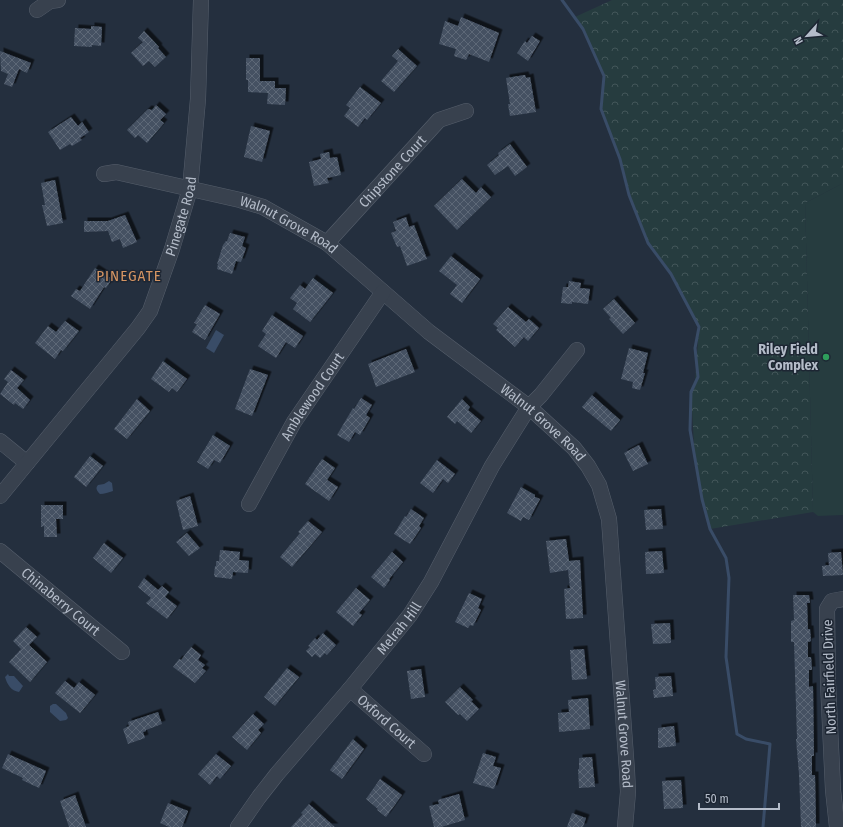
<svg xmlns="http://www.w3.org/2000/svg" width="843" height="827" font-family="'Fira Sans Condensed',sans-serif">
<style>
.green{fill:#263c3f}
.forest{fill:url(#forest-crowns)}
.water{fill:#394c67}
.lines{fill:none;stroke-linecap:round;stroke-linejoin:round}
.stream{stroke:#394c67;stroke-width:3}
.building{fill:url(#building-cross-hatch);filter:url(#shadow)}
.minor-casing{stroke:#565f6c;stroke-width:16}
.minor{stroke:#38414e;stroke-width:15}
.leisure-dot{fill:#2e9e5b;stroke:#1d2633;stroke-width:1.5}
.labels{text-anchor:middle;stroke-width:3;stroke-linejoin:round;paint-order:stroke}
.street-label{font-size:14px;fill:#b4bcc9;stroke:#1d2633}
.poi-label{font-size:14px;font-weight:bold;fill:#b4bcc9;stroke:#1d2633;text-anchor:end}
.neighbourhood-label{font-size:15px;letter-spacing:1px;fill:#d59563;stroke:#1d2633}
</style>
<defs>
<pattern id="forest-crowns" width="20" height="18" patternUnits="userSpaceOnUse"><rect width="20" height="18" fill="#263c3f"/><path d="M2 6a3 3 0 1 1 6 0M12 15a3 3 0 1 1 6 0" fill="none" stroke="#435659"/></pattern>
<pattern id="building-cross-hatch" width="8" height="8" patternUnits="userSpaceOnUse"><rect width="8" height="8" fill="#455162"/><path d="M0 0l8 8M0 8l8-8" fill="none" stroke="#5d6877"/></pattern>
<filter id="shadow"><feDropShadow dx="3.5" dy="-3.5" stdDeviation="0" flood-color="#0009"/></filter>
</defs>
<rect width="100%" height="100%" fill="#242f3e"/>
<polygon class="green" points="843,183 843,515 818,516 813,512 805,203"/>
<polygon class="forest" points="612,0 843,0 843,183 805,203 813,512 710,529 695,462 691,392 695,383 699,327 684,297 671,274 648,243 629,195 620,159 601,109 604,76 583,29 575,17"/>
<g class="water">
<polygon points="216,330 224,335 214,353 206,348"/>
<path d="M109 481 112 483 113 491C109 492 104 494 100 494 97 491 95 488 98 485L104 484Z"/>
<path d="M8 674 9 676H14L23 686 19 692C11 691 7 684 5 677Z"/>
<polygon points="53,704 56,704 66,713 68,718 66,720 60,721 50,712 50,706"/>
</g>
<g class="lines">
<polyline class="stream" points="562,0 583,29 604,76 601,109 620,159 629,195 648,243 671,274 699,327 695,348 698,377 691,392 690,430 702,499 710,529 726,558 729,578 726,657 737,734 746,739 770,744 763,827"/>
</g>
<g class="building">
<polygon points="461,17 499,33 489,62 469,54 466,60 454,56 456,49 439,44 445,21 458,26"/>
<polygon points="91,26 102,27 101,46 92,45 92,47 74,46 75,28 91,29"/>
<polygon points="144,31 159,47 158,48 166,57 155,67 149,61 143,66 131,53 143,42 138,38"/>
<polygon points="532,36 540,41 528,61 517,53 525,41 527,43"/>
<polygon points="398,49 417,66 394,92 381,81 398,61 392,56"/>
<polygon points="0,51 31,63 27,73 19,69 12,87 4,84 8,74 1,71"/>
<polygon points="246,58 260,58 260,81 275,81 275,88 286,88 285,105 267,104 268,93 248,92 248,80 246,80"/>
<polygon points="525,75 526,78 530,77 536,112 510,116 508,104 510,104 506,78"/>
<polygon points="360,87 381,103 367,120 365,118 358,127 344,116 350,108 346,105"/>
<polygon points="156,105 166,114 160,120 164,123 147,143 138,135 135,138 127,130 148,109 152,110"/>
<polygon points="71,117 78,126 82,122 89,132 80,138 82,140 72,146 70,144 60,150 48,132"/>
<polygon points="251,126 270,131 262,162 244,157"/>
<polygon points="510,144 527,167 515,176 508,166 495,175 487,165 499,155 498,153"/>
<polygon points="329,152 330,158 337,157 341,175 327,178 329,183 314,186 309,162 321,159 320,154"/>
<polygon points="462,179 476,193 481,187 491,197 457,230 434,206"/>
<polygon points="55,180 63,223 47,226 42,205 45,205 41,183"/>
<polygon points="125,215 137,242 123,248 120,239 112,242 108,231 84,232 84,221 108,221"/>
<polygon points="406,217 409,227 414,225 427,259 407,266 400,246 397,247 391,233 396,231 393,222"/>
<polygon points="230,233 245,237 242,246 246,248 241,262 236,261 232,274 217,269 218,264 217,264 223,245 226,241 227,241"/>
<polygon points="451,256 480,279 462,303 450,294 457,285 439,271"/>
<polygon points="95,268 112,279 106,288 104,287 90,309 71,296 76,289 80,291"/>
<polygon points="313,278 333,293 310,322 293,309 297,303 290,298 300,285 305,289"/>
<polygon points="569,281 581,283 580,288 590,289 588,304 572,302 572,304 561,303 563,287 568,287"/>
<polygon points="614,299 635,323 623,334 609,319 611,318 603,309"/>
<polygon points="205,305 220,314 205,340 192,332 197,324 194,323"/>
<polygon points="508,307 526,322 529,319 539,328 528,341 524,337 515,347 496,330 498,328 493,324"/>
<polygon points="272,315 303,336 295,348 286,342 276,358 258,346 266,334 262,331"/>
<polygon points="65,321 79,331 63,351 61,350 55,359 35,343 48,326 56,332"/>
<polygon points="629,348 648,353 643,373 645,373 640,390 632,388 633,382 621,379"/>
<polygon points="406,349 415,372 376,387 368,364"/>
<polygon points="163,361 187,379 177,392 172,388 169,392 151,379"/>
<polygon points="250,369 268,375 252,416 235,409"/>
<polygon points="11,370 24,380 17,388 30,400 23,409 15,403 14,405 0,394 8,382 4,379"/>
<polygon points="592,395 620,420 611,431 582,407"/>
<polygon points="361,398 372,405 366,415 370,418 360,435 355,432 349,442 337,435 353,408 354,409"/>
<polygon points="137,399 150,411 127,439 114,429"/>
<polygon points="462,399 470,407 468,410 481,421 471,433 457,421 455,424 447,417"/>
<polygon points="213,435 230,446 220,463 214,460 208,469 197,462"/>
<polygon points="639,445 648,464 633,471 624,453"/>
<polygon points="90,456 103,466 86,487 74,477"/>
<polygon points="322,459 335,468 327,480 338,487 329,501 305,484"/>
<polygon points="437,460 455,474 448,483 443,479 433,493 420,483"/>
<polygon points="521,487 535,495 535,497 540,499 529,520 523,517 521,521 507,513"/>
<polygon points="190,496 198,526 183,530 176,501"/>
<polygon points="41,505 63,505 63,519 56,519 57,537 44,537 44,526 41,527"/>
<polygon points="411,509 424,518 419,526 421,528 410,544 394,534 405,516 406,517"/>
<polygon points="661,509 663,529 646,530 644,510"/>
<polygon points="308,521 322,532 292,567 280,557 300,533 298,532"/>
<polygon points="187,533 200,548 189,556 176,542"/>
<polygon points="566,539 569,561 580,560 583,618 566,619 564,589 570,588 568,570 550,573 546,541"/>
<polygon points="104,543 123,558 111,573 93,558"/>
<polygon points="220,550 240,552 239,560 249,561 248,573 233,572 232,579 215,577 214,575 215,566 216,566 216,561 219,561"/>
<polygon points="662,551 664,573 646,574 645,552"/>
<polygon points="392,552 403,562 389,579 390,580 384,588 371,577"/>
<polygon points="841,552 843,575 823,576 822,566 829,565 828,553"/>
<polygon points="144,578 158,590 162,586 169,592 165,597 177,606 167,619 146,603 151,598 138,587"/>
<polygon points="356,588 370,600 359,613 362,615 353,626 336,612"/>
<polygon points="469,593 482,599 478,608 481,610 473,626 470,625 468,628 455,622"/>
<polygon points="793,595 809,595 810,603 807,603 808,629 810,629 811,641 808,642 808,657 811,657 812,670 809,670 809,687 813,686 814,756 812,756 812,775 815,775 816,827 801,827 799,774 796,739 797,739 794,642 791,642 791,621 794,620"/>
<polygon points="670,623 671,643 653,644 651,624"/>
<polygon points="26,627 37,637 29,645 47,662 30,682 9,662 21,649 13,641"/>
<polygon points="323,633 336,645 327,655 325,653 320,658 315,654 312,657 306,651 310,647 308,646 315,638 317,640"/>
<polygon points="191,647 201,655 198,660 205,665 202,668 206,671 195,683 173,667 179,659 181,660"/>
<polygon points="584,649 587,679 572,680 570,650"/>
<polygon points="287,668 299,677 275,706 264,697"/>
<polygon points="421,669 425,697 411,699 407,671"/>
<polygon points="671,676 673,696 654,698 653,690 656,689 655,677"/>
<polygon points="65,681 74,688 79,682 95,695 80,713 55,693"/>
<polygon points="460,687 473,700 471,701 479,709 467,721 460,714 458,715 445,702"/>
<polygon points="588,698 590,729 559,732 558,713 569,712 568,700"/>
<polygon points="158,712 162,724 146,730 146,731 143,732 145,738 128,744 123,729 129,726 128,722"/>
<polygon points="253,714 264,724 258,730 261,733 247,750 232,737"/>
<polygon points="674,726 676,746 658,748 658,728"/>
<polygon points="353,739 364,749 342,779 330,770"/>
<polygon points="483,753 496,757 493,766 501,768 494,789 473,783"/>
<polygon points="8,754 46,771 39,788 22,780 23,778 2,768"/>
<polygon points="216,754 231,766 220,779 217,776 210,785 198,774"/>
<polygon points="592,757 595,787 579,788 578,769 579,769 579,758"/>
<polygon points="380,779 402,795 386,817 377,810 378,809 366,799"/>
<polygon points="681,780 683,808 664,809 662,781"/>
<polygon points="459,794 465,820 441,827 434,827 429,806 439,804 438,800"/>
<polygon points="75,795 86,827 69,827 60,801"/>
<polygon points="168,803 188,811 182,827 169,827 160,823"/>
<polygon points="309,804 335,827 291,827 303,814 301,813"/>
<polygon points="572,813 586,818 583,827 567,827"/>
</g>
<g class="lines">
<g class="minor-casing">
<g id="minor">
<polyline points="37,10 50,1 58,0"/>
<path id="s1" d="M104 174 116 172 240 200 263 207 327 243 429 332 529 407 574 448 588 466 599 485 609 519 627 771 628 792 625 827"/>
<path id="s2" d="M327 243 439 120 466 111"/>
<polyline points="0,441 27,463"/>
<path id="s3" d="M0 496 138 328 150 311 172 249 190 189 198 99 201 0"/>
<path id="s4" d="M249 504 294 422 383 292"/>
<path id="s5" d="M0 551 122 652"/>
<path id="s6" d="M350 689 424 754"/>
<path id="s7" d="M238 827 259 797 277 774 350 689 410 615 431 582 492 466 517 426 529 407 541 395 577 350"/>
<polyline points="837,827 833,790 828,683 827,609 832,601 843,599"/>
</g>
</g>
<use href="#minor" class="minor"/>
</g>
<circle class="leisure-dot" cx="826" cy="357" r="4"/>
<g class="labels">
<g class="street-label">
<text dy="5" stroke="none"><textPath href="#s2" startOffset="97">Chipstone Court</textPath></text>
<text dy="5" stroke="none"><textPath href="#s3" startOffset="338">Pinegate Road</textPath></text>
<text dy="5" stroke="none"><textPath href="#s1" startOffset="194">Walnut Grove Road</textPath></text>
<text dy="5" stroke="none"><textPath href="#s4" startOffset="125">Amblewood Court</textPath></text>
<text dy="5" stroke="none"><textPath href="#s1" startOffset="518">Walnut Grove Road</textPath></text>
<text dy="5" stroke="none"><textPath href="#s5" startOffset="79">Chinaberry Court</textPath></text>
<text dy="5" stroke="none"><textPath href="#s7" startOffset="256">Melrah Hill</textPath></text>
<text transform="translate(829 677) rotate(-92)" y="5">North Fairfield Drive</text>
<text dy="5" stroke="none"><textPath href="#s6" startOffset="49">Oxford Court</textPath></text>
<text dy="5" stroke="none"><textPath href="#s1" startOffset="854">Walnut Grove Road</textPath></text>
</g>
<g class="poi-label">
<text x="818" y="354">Riley Field<tspan x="818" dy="16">Complex</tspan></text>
</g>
<g class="neighbourhood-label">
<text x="129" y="281">PINEGATE</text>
</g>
</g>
<g transform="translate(807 36) rotate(243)" stroke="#1d2633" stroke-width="3" paint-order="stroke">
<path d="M0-3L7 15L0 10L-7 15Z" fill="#b4bcc9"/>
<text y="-6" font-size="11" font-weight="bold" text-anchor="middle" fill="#b4bcc9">N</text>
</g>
<path d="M699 803v6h80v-6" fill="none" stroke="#b4bcc9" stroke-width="2"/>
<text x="705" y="803" font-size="12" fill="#b4bcc9" stroke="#1d2633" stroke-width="3" paint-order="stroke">50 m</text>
</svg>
